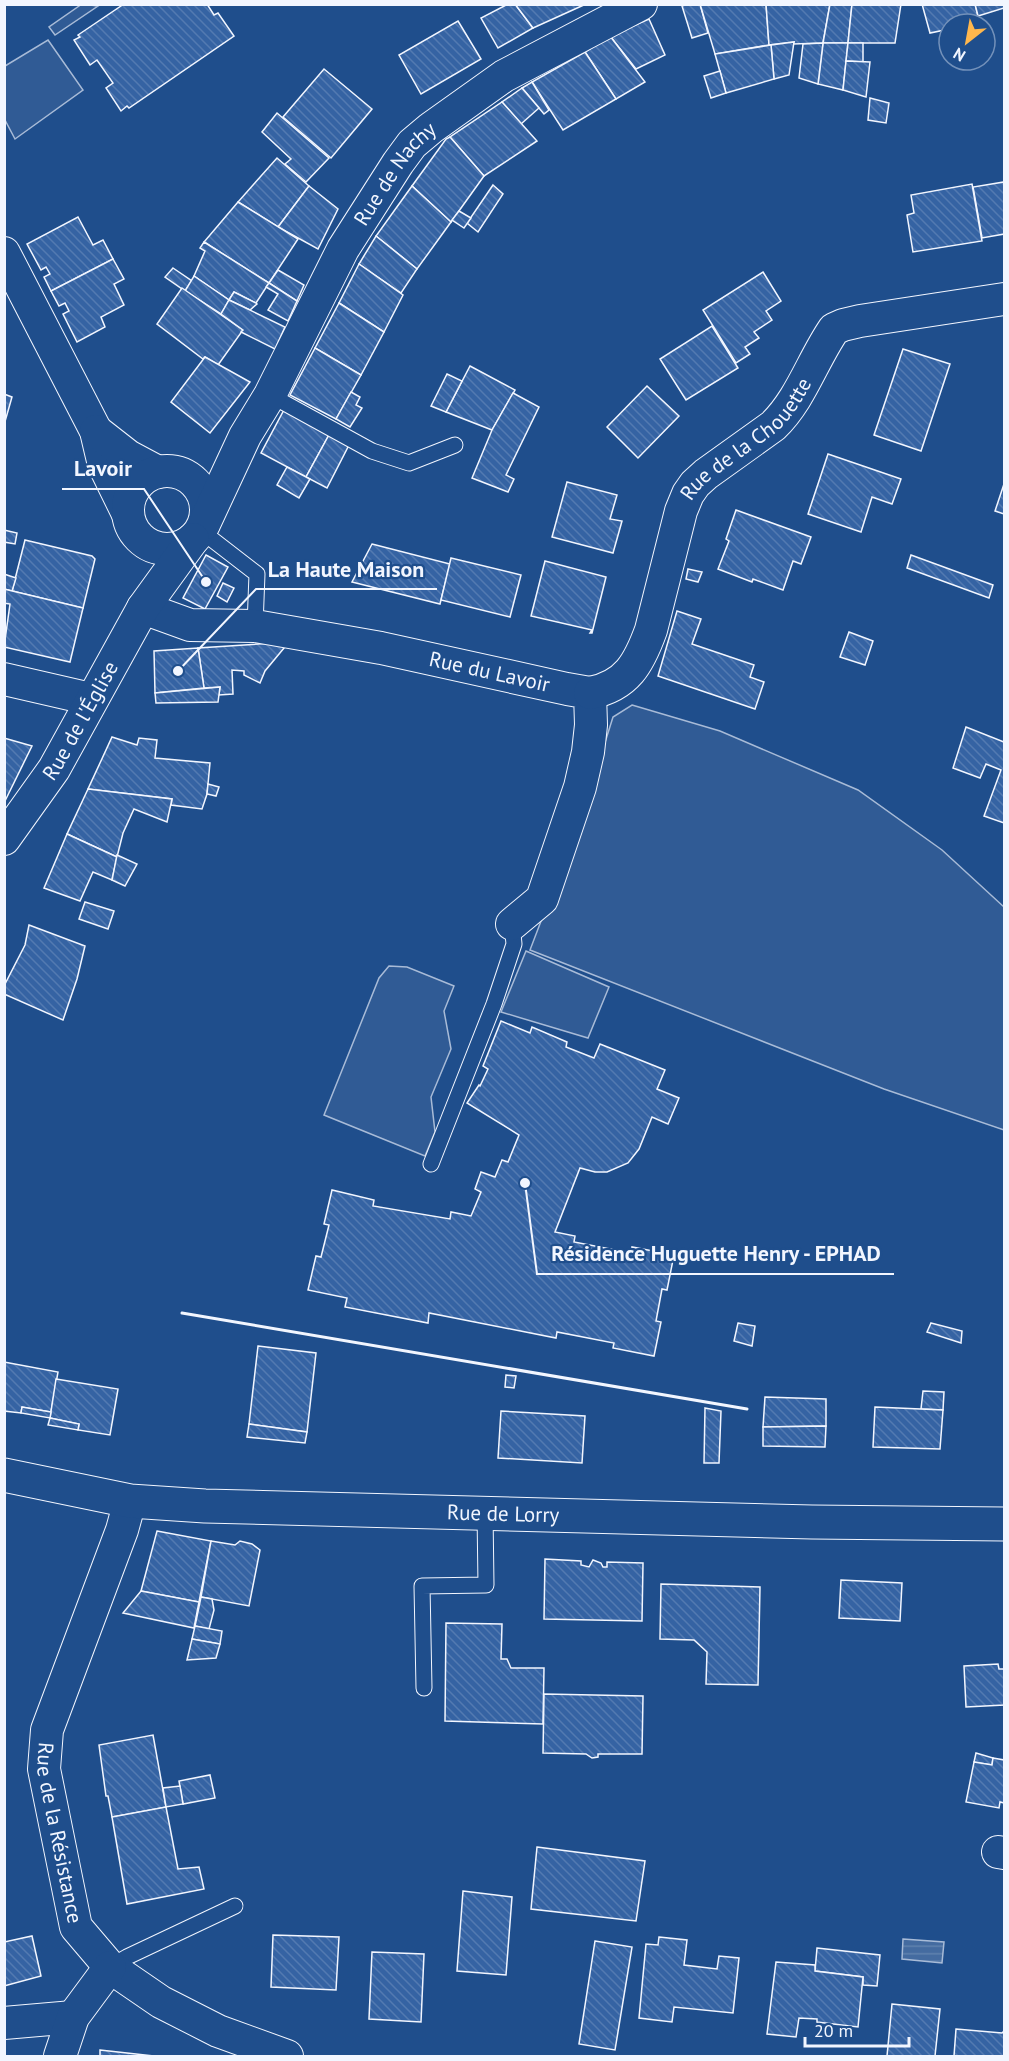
<svg xmlns="http://www.w3.org/2000/svg" width="1009" height="2061" font-family="'PT Sans',sans-serif">
<style>
.built{fill:#305b95;stroke:#a8bbd7;stroke-width:1.5}
.water{fill:url(#water-rules);stroke:#a8bbd7;stroke-width:1.5}
.building{fill:url(#building-back-hatch);stroke:#f2f6ff;stroke-width:1.5}
.lines{fill:none;stroke-linecap:round;stroke-linejoin:round}
.lane-casing{stroke:#f2f6ff;stroke-width:17}
.street-casing{stroke:#f2f6ff;stroke-width:34}
.secondary-casing{stroke:#f2f6ff;stroke-width:35}
.lane{stroke:#1f4e8c;stroke-width:15}
.street{stroke:#1f4e8c;stroke-width:32}
.secondary{stroke:#1f4e8c;stroke-width:33}
.wall{stroke:#f2f6ff;stroke-width:3}
.labels{text-anchor:middle;stroke-width:4.5;stroke-linejoin:round;paint-order:stroke}
.street-label{font-size:21px;fill:#f2f6ff;stroke:#1f4e8c}
.leader{fill:none;stroke:#f2f6ff;stroke-width:2}
.callout-dot{fill:#f2f6ff;stroke:#1f4e8c;stroke-width:2}
.callout-label{font-size:22px;text-anchor:middle;font-weight:bold;fill:#f2f6ff;stroke:#1f4e8c;stroke-width:4.5;stroke-linejoin:round;paint-order:stroke}
</style>
<defs>
<pattern id="water-rules" width="6" height="5" patternUnits="userSpaceOnUse" patternTransform="scale(1.5)"><rect width="6" height="5" fill="#446ba0"/><path d="M0 2.5h6" fill="none" stroke="#5f81ae"/></pattern>
<pattern id="building-back-hatch" width="6" height="6" patternUnits="userSpaceOnUse" patternTransform="scale(1.5)"><rect width="6" height="6" fill="#3563a3"/><path d="M-1 5l2 2M0 0l6 6M5-1l2 2" fill="none" stroke="#537ab1"/></pattern>
</defs>
<rect width="100%" height="100%" fill="#1f4e8c"/>
<g class="built">
<polygon points="82,4 98,6 55,35 49,27"/>
<polygon points="48,40 83,90 15,139 5,120 5,66"/>
<polygon points="632,705 720,731 858,790 942,850 1004,907 1004,1130 884,1089 530,950 586,803 613,717"/>
<polygon points="526,951 609,987 588,1038 501,1012"/>
<polygon points="389,966 407,967 454,986 444,1011 451,1049 431,1097 435,1132 425,1156 324,1115 379,978"/>
</g>
<polygon class="water" points="903,1939 944,1942 942,1963 902,1959"/>
<g class="building">
<polygon points="124,4 207,4 214,15 218,13 234,36 129,108 127,106 121,111 106,88 113,83 97,60 90,65 74,40 80,37 78,35"/>
<polygon points="508,4 515,4 533,28 498,48 481,18"/>
<polygon points="515,4 586,4 533,28"/>
<polygon points="688,4 700,4 708,33 692,38 682,6"/>
<polygon points="700,4 766,4 769,45 715,54"/>
<polygon points="766,4 830,4 823,43 793,44 794,42 769,45"/>
<polygon points="830,4 852,4 848,43 823,43"/>
<polygon points="852,4 901,4 895,43 848,43"/>
<polygon points="922,4 975,4 978,16 951,22 949,29 930,33"/>
<polygon points="975,4 1004,4 1004,8 978,16"/>
<polygon points="649,19 665,55 636,69 610,36"/>
<polygon points="458,21 481,59 421,94 399,55"/>
<polygon points="610,36 645,82 616,99 585,52"/>
<polygon points="794,42 789,75 774,79 771,45"/>
<polygon points="823,43 848,43 843,90 818,84"/>
<polygon points="823,43 818,84 799,78 803,44"/>
<polygon points="848,43 863,43 863,62 846,61"/>
<polygon points="771,45 774,79 726,93 715,54"/>
<polygon points="585,52 616,99 563,130 532,82"/>
<polygon points="846,61 870,62 866,97 843,90"/>
<polygon points="324,69 372,109 331,158 283,117"/>
<polygon points="720,71 726,93 711,98 704,76"/>
<polygon points="532,82 549,110 544,114 522,88"/>
<polygon points="522,88 539,108 521,124 502,102"/>
<polygon points="870,98 889,103 886,123 868,120"/>
<polygon points="502,102 537,141 484,176 450,137"/>
<polygon points="277,113 329,158 306,182 285,164 291,159 262,132"/>
<polygon points="450,137 484,176 451,222 412,186 446,139"/>
<polygon points="277,158 309,186 278,227 238,202"/>
<polygon points="1004,182 1004,234 982,238 973,187"/>
<polygon points="972,184 982,241 913,252 907,215 914,213 911,195"/>
<polygon points="493,185 503,194 478,232 467,223"/>
<polygon points="309,186 338,209 318,249 278,227"/>
<polygon points="412,186 451,222 417,269 376,236"/>
<polygon points="238,202 298,239 269,283 204,242"/>
<polygon points="459,211 471,218 464,228 452,220"/>
<polygon points="78,217 93,245 103,240 113,259 51,291 44,277 50,274 46,267 41,270 27,244"/>
<polygon points="376,236 417,269 401,293 359,264"/>
<polygon points="204,242 269,283 256,303 234,292 229,300 194,276 205,251 200,248"/>
<polygon points="113,259 124,279 114,284 124,305 101,317 105,327 77,342 63,314 69,311 65,303 59,306 51,291"/>
<polygon points="359,264 403,295 384,332 339,303"/>
<polygon points="173,268 192,281 185,291 165,277"/>
<polygon points="278,270 304,285 297,301 269,283"/>
<polygon points="763,272 781,301 766,311 772,320 754,332 759,338 745,347 750,354 736,363 703,310"/>
<polygon points="194,276 229,300 221,314 185,291"/>
<polygon points="269,283 297,301 288,321 268,310 278,294 266,287"/>
<polygon points="182,288 243,330 218,365 205,357 203,359 157,324"/>
<polygon points="234,292 256,303 257,304 250,310 229,300"/>
<polygon points="229,300 285,327 275,349 241,332 243,330 221,314"/>
<polygon points="339,303 384,332 361,375 315,348"/>
<polygon points="712,326 738,368 686,400 660,359"/>
<polygon points="315,348 361,375 336,419 290,395"/>
<polygon points="903,349 950,364 921,451 874,435"/>
<polygon points="205,357 250,382 210,433 171,402"/>
<polygon points="470,366 515,390 492,430 446,412"/>
<polygon points="447,374 462,381 446,412 431,406"/>
<polygon points="647,386 679,416 638,458 607,427"/>
<polygon points="351,392 360,397 356,405 362,408 350,427 336,419"/>
<polygon points="513,393 539,407 506,475 514,479 508,492 472,478 492,430"/>
<polygon points="4,394 12,397 4,425"/>
<polygon points="285,408 330,433 306,477 261,453"/>
<polygon points="330,433 350,443 327,488 306,477"/>
<polygon points="828,454 901,479 892,504 872,497 861,532 808,514"/>
<polygon points="287,467 310,479 299,498 277,485"/>
<polygon points="567,482 617,495 610,519 622,521 613,553 552,537"/>
<polygon points="1004,484 1004,514 995,511"/>
<polygon points="736,510 811,537 801,564 793,561 783,590 753,579 752,582 718,569 729,541 726,539"/>
<polygon points="4,530 17,533 15,544 4,542"/>
<polygon points="25,540 92,556 95,559 83,608 12,591"/>
<polygon points="372,544 450,564 440,604 352,582"/>
<polygon points="206,555 228,567 205,609 183,598"/>
<polygon points="911,555 993,585 989,598 907,568"/>
<polygon points="451,558 521,575 510,617 441,600"/>
<polygon points="545,561 606,577 592,633 590,633 592,630 531,616"/>
<polygon points="688,569 702,572 698,582 686,579"/>
<polygon points="4,574 16,578 12,591 4,589"/>
<polygon points="223,583 234,588 227,602 217,596"/>
<polygon points="4,589 83,608 70,662 4,647 10,604 4,603"/>
<polygon points="677,611 701,619 692,644 754,665 750,677 764,682 755,709 658,676"/>
<polygon points="849,632 873,641 865,665 840,657"/>
<polygon points="289,642 265,671 260,683 244,675 244,671 232,670 233,694 219,695 220,687 204,688 198,648"/>
<polygon points="198,648 204,688 155,693 154,651"/>
<polygon points="220,687 218,702 156,703 155,693"/>
<polygon points="966,727 1004,742 1004,823 984,816 1001,770 986,764 980,778 953,768"/>
<polygon points="112,737 137,745 139,738 157,740 155,758 210,763 207,794 202,809 171,805 172,799 88,789"/>
<polygon points="4,738 32,746 4,803"/>
<polygon points="208,784 219,787 216,796 207,794"/>
<polygon points="88,789 172,799 167,822 134,809 123,833 117,857 67,834"/>
<polygon points="67,834 117,857 112,880 93,872 80,901 44,888"/>
<polygon points="117,855 137,864 125,886 112,880"/>
<polygon points="85,902 114,911 108,929 79,919"/>
<polygon points="29,925 85,946 77,979 63,1020 4,994 4,986 25,945"/>
<polygon points="501,1021 530,1033 532,1027 567,1042 566,1047 594,1058 600,1044 665,1070 657,1089 679,1098 668,1124 652,1117 639,1149 628,1163 607,1172 595,1172 580,1168 555,1232 575,1236 574,1242 631,1253 632,1247 674,1255 667,1290 662,1289 656,1321 661,1322 654,1356 613,1348 614,1343 557,1332 556,1338 429,1313 428,1323 345,1307 347,1298 308,1290 316,1256 321,1257 329,1225 324,1224 332,1190 374,1200 373,1206 450,1219 451,1212 471,1216 481,1192 475,1189 481,1172 495,1177 502,1160 508,1162 519,1135 467,1103 479,1085 480,1086 488,1069 483,1066"/>
<polygon points="738,1323 755,1326 752,1346 734,1341"/>
<polygon points="931,1323 962,1331 961,1343 927,1332"/>
<polygon points="258,1346 316,1353 307,1432 249,1424"/>
<polygon points="4,1362 58,1372 51,1412 22,1407 21,1413 4,1411"/>
<polygon points="506,1375 516,1376 514,1388 505,1387"/>
<polygon points="56,1379 118,1389 110,1435 78,1430 79,1424 50,1418"/>
<polygon points="923,1391 944,1392 943,1410 921,1409"/>
<polygon points="765,1397 826,1399 826,1426 763,1427"/>
<polygon points="22,1407 51,1412 50,1418 21,1413"/>
<polygon points="875,1407 943,1410 940,1449 873,1447"/>
<polygon points="705,1408 721,1411 719,1463 704,1463"/>
<polygon points="501,1411 585,1416 582,1463 498,1458"/>
<polygon points="50,1418 79,1424 78,1430 48,1425"/>
<polygon points="249,1424 307,1432 305,1443 247,1437"/>
<polygon points="826,1426 825,1447 763,1446 763,1427"/>
<polygon points="157,1531 211,1541 199,1602 141,1591"/>
<polygon points="211,1541 235,1545 240,1541 252,1544 260,1550 249,1606 201,1597"/>
<polygon points="545,1559 581,1561 581,1565 589,1567 593,1560 601,1563 603,1567 607,1567 607,1562 643,1563 642,1621 544,1619"/>
<polygon points="841,1580 902,1583 900,1621 839,1618"/>
<polygon points="661,1584 760,1587 758,1685 706,1684 707,1652 694,1640 660,1639"/>
<polygon points="141,1591 199,1602 194,1628 123,1613"/>
<polygon points="201,1597 212,1599 214,1610 209,1629 195,1626"/>
<polygon points="446,1623 502,1624 501,1659 507,1659 511,1668 544,1668 543,1724 445,1721"/>
<polygon points="195,1626 222,1631 220,1644 192,1639"/>
<polygon points="192,1639 220,1644 216,1658 187,1660"/>
<polygon points="998,1664 999,1669 1004,1669 1004,1705 966,1707 964,1666"/>
<polygon points="544,1694 643,1696 642,1754 598,1754 598,1757 592,1758 586,1754 543,1753"/>
<polygon points="153,1735 166,1807 112,1817 108,1796 106,1796 99,1745"/>
<polygon points="976,1753 993,1758 992,1765 974,1762"/>
<polygon points="993,1758 1004,1760 1004,1803 1000,1802 999,1808 966,1802 974,1762 992,1765"/>
<polygon points="210,1775 215,1798 183,1804 179,1781"/>
<polygon points="180,1786 183,1804 166,1807 163,1788"/>
<polygon points="166,1807 178,1869 199,1867 204,1889 127,1904 112,1817"/>
<polygon points="537,1847 645,1861 636,1921 531,1909"/>
<polygon points="463,1891 512,1897 506,1975 457,1971"/>
<polygon points="273,1935 339,1937 336,1990 271,1987"/>
<polygon points="32,1936 41,1976 4,1986 4,1942"/>
<polygon points="659,1937 687,1940 684,1965 717,1969 719,1956 739,1958 733,2013 674,2007 672,2022 639,2018 646,1944 658,1945"/>
<polygon points="595,1941 632,1947 615,2050 579,2044"/>
<polygon points="817,1948 880,1955 877,1986 863,1985 863,1977 815,1971"/>
<polygon points="372,1952 424,1954 421,2022 369,2019"/>
<polygon points="776,1962 815,1965 815,1971 863,1977 858,2027 817,2022 817,2019 799,2018 796,2037 767,2034"/>
<polygon points="892,2004 940,2009 935,2056 887,2056"/>
<polygon points="956,2029 1002,2033 1004,2031 1004,2056 954,2056"/>
<polygon points="100,2050 154,2056 100,2056"/>
</g>
<g class="lines">
<g class="lane-casing">
<g id="lane">
<polyline points="270,395 372,451 409,463 455,445"/>
<polyline points="200,530 257,574 255,626"/>
<polyline points="431,1164 494,1004 514,944 512,924"/>
<polyline points="424,1688 422,1586 486,1585 485,1512"/>
<polyline points="110,1967 127,1957 235,1906"/>
</g>
</g>
<g class="street-casing">
<g id="street">
<polyline points="4,253 96,431 104,465 128,514"/>
<polyline points="96,431 128,456 158,472"/>
<circle cx="167" cy="510" r="39"/>
<path id="s1" d="M204 524 245 436 270 395 343 249 398 163 412 144 431 128 504 76 641 4"/>
<path id="s2" d="M143 608 190 625 255 626 381 648 567 689 590 693 591 725 588 752 580 787 542 899 512 924"/>
<polyline points="4,679 91,699"/>
<path id="s3" d="M590 693C627 686 639 663 651 630L681 511 688 494 695 484 706 474 773 426C801 399 812 361 834 329L843 325 860 321 1004 299"/>
<path id="s4" d="M4 839 54 769 143 608 193 539"/>
<path id="s5" d="M130 1501 122 1530 47 1730 44 1769 76 1927 110 1967 161 2002 218 2031 287 2056"/>
<polyline points="998,1852 1004,1853"/>
<polyline points="4,2023 73,2017"/>
<polyline points="60,2056 73,2017 110,1967"/>
</g>
</g>
<g class="secondary-casing">
<g id="secondary">
<path id="s6" d="M4 1475 130 1501 205 1506 812 1522 1004 1524"/>
</g>
</g>
<use href="#lane" class="lane"/>
<use href="#street" class="street"/>
<use href="#secondary" class="secondary"/>
<polyline class="wall" points="182,1313 747,1409"/>
</g>
<g class="labels">
<g class="street-label">
<text dy="7" stroke="none"><textPath href="#s1" startOffset="400">Rue de Nachy</textPath></text>
<text dy="7" stroke="none"><textPath href="#s3" startOffset="315">Rue de la Chouette</textPath></text>
<text dy="7" stroke="none"><textPath href="#s2" startOffset="354">Rue du Lavoir</textPath></text>
<text dy="7" stroke="none"><textPath href="#s4" startOffset="141">Rue de l'Église</textPath></text>
<text dy="7" stroke="none"><textPath href="#s6" startOffset="502">Rue de Lorry</textPath></text>
<text dy="7" stroke="none"><textPath href="#s5" startOffset="348">Rue de la Résistance</textPath></text>
</g>
</g>
<path class="leader" d="M206 582L144 489H62M178 671L256 589H437M525 1183L537 1274H894"/>
<g class="callout-dot">
<circle cx="206" cy="582" r="6"/>
<circle cx="178" cy="671" r="6"/>
<circle cx="525" cy="1183" r="6"/>
</g>
<g class="callout-label">
<text x="103" y="476">Lavoir</text>
<text x="346" y="577">La Haute Maison</text>
<text x="716" y="1261">Résidence Huguette Henry - EPHAD</text>
</g>
<rect width="1009" height="2061" fill="none" stroke="#f2f6ff" stroke-width="12"/>
<g transform="translate(967 42) rotate(211)"><circle r="28" fill="#1f4e8c" stroke="#7391ba" stroke-width="1.5"/>
<path d="M0-4.5L10 22L0 15L-10 22Z" fill="#ffb74d"/>
<text y="-9" font-size="16" font-weight="bold" text-anchor="middle" fill="#f2f6ff">N</text>
</g>
<path d="M805 2037v9h104v-9" fill="none" stroke="#f2f6ff" stroke-width="3"/>
<text x="814" y="2037" font-size="18" fill="#f2f6ff" stroke="#1f4e8c" stroke-width="4.5" paint-order="stroke">20 m</text>
</svg>
